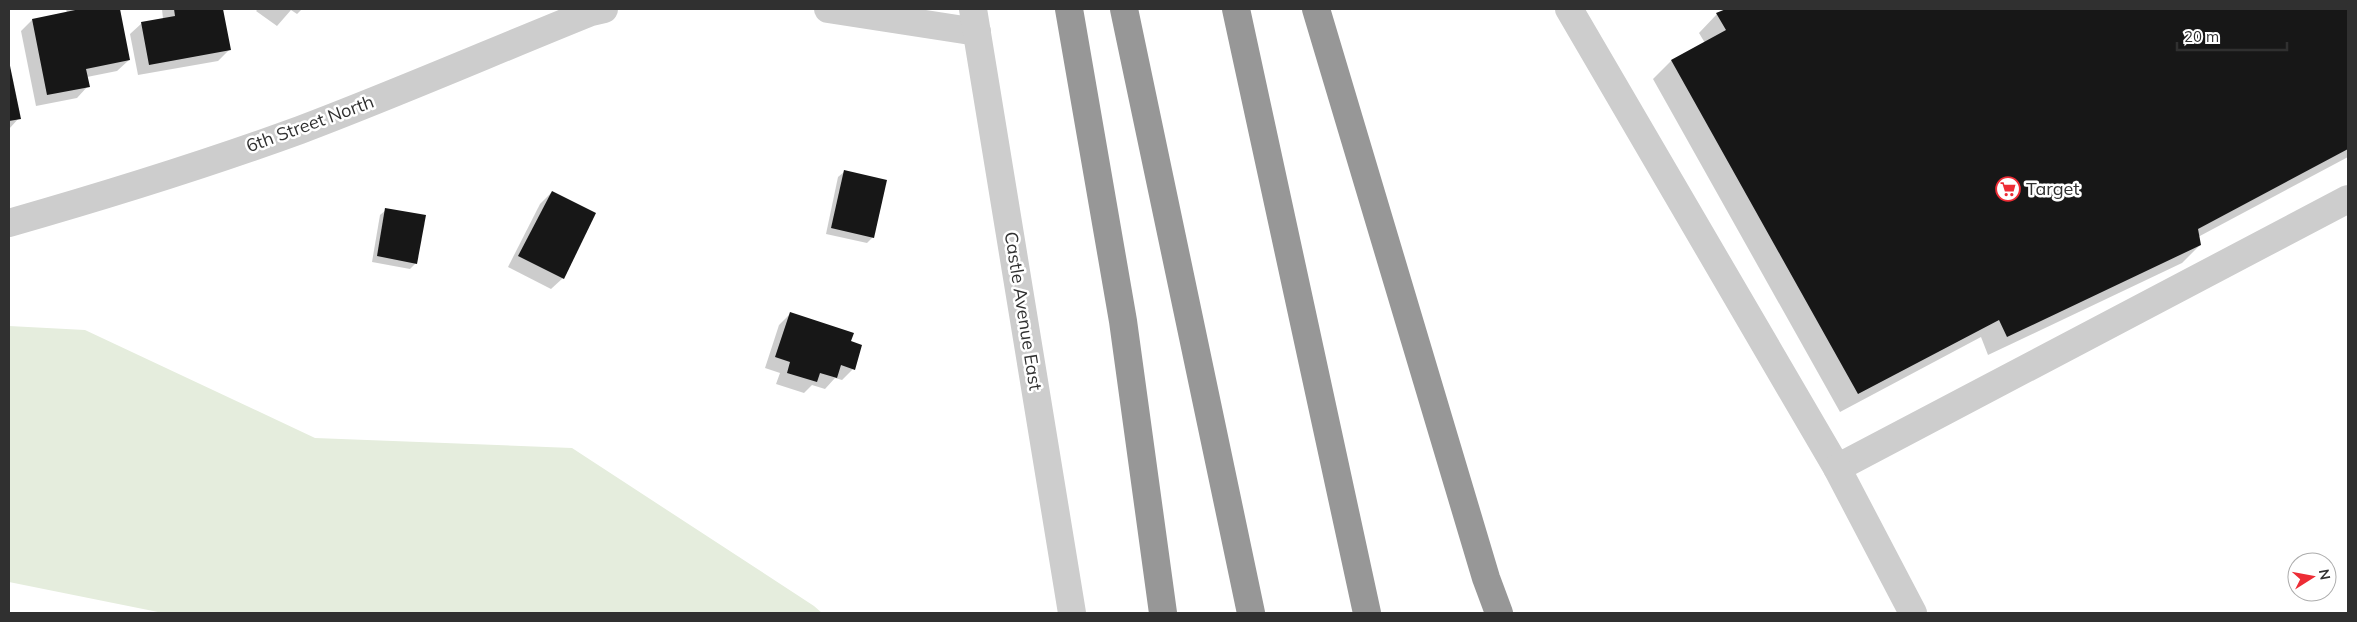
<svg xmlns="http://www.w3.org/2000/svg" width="2357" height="622" font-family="Mulish,sans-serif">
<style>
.green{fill:#e5eddd}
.shadow{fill:#0003}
.building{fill:#171717}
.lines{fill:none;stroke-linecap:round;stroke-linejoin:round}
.minor{stroke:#cdcdcd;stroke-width:28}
.highway{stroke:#979797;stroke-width:28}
.labels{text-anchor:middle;stroke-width:5;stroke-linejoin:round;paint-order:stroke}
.street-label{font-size:18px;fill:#303030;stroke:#fff}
.poi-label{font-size:18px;fill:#303030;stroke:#fff;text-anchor:start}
</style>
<rect width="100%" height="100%" fill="#fff"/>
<polygon class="green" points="9,326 85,330 315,438 572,448 814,606 822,613 163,613 9,582"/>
<g class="shadow">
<polygon points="66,9 119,9 129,60 117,71 87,77 88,86 77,98 36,106 21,31 32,20 67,13"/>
<polygon points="162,9 222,9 230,49 218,61 138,75 130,34 142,23 163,19"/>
<polygon points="258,9 302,9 297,14 291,10 277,26 256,11"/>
<polygon points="1729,9 2348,9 2348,157 2198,237 2200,245 2182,263 1988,355 1981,337 1840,412 1653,79 1671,61 1705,43 1699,33 1717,14"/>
<polygon points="9,63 19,118 9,129"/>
<polygon points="844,172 873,237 867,243 826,234 838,177"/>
<polygon points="552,192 563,278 551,289 508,267 540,204"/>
<polygon points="386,210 416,263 410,269 372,262 380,215"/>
<polygon points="790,314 853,369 842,380 835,378 825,389 812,385 804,393 776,384 780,373 765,368 779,325"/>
</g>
<g class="building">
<polygon points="80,9 120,9 130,60 86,69 90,87 47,95 32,19"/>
<polygon points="174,9 223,9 231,50 149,65 141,22 175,16"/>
<polygon points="1726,9 2348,9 2348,149 2198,229 2201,245 2007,337 1999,320 1858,394 1671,60 1726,30 1716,13"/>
<polygon points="9,61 21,119 9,121"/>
<polygon points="844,170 887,180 874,238 831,228"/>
<polygon points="552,191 596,213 564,279 518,256"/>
<polygon points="385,208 426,215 417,264 377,256"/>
<polygon points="790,312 854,333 851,341 862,345 855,370 841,365 837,378 820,373 817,382 787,373 790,362 775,357"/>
</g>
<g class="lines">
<g class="minor">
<polyline points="828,9 977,32"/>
<polyline points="973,9 1072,613"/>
<polyline points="1569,9 1837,468 2348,199"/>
<path d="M9 223C107 195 204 165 300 130 398 93 494 51 591 12L604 9"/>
<polyline points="1837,468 1913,613"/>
</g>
<g class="highway">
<polyline points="1069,9 1123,321 1163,613"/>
<polyline points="1124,9 1251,613"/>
<polyline points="1236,9 1367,613"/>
<polyline points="1316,9 1486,578 1499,613"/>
</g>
</g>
<defs>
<g id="supermarket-ring" transform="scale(1.25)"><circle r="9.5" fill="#fff" stroke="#ed2c35" stroke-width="1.5"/><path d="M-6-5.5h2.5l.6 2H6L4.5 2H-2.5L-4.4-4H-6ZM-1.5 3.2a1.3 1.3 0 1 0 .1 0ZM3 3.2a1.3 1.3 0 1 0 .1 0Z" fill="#ed2c35"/></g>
</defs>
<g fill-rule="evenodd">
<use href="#supermarket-ring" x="2008" y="189"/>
</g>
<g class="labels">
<g class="street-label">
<text transform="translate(310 124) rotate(-20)" y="6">6th Street North</text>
<text transform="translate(1023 311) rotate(81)" y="6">Castle Avenue East</text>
</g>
<g class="poi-label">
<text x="2026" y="195">Target</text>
</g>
</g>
<rect width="2357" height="622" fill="none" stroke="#303030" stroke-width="20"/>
<g transform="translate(2312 577) rotate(79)"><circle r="24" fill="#ffffff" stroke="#acacac"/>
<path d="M0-4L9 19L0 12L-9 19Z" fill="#ed2c35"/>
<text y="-8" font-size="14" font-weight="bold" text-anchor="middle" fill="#303030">N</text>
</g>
<path d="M2177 42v8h110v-8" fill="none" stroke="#303030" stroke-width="2.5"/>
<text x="2184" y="42" font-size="15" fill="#303030" stroke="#ffffff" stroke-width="4" paint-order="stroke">20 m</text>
</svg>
